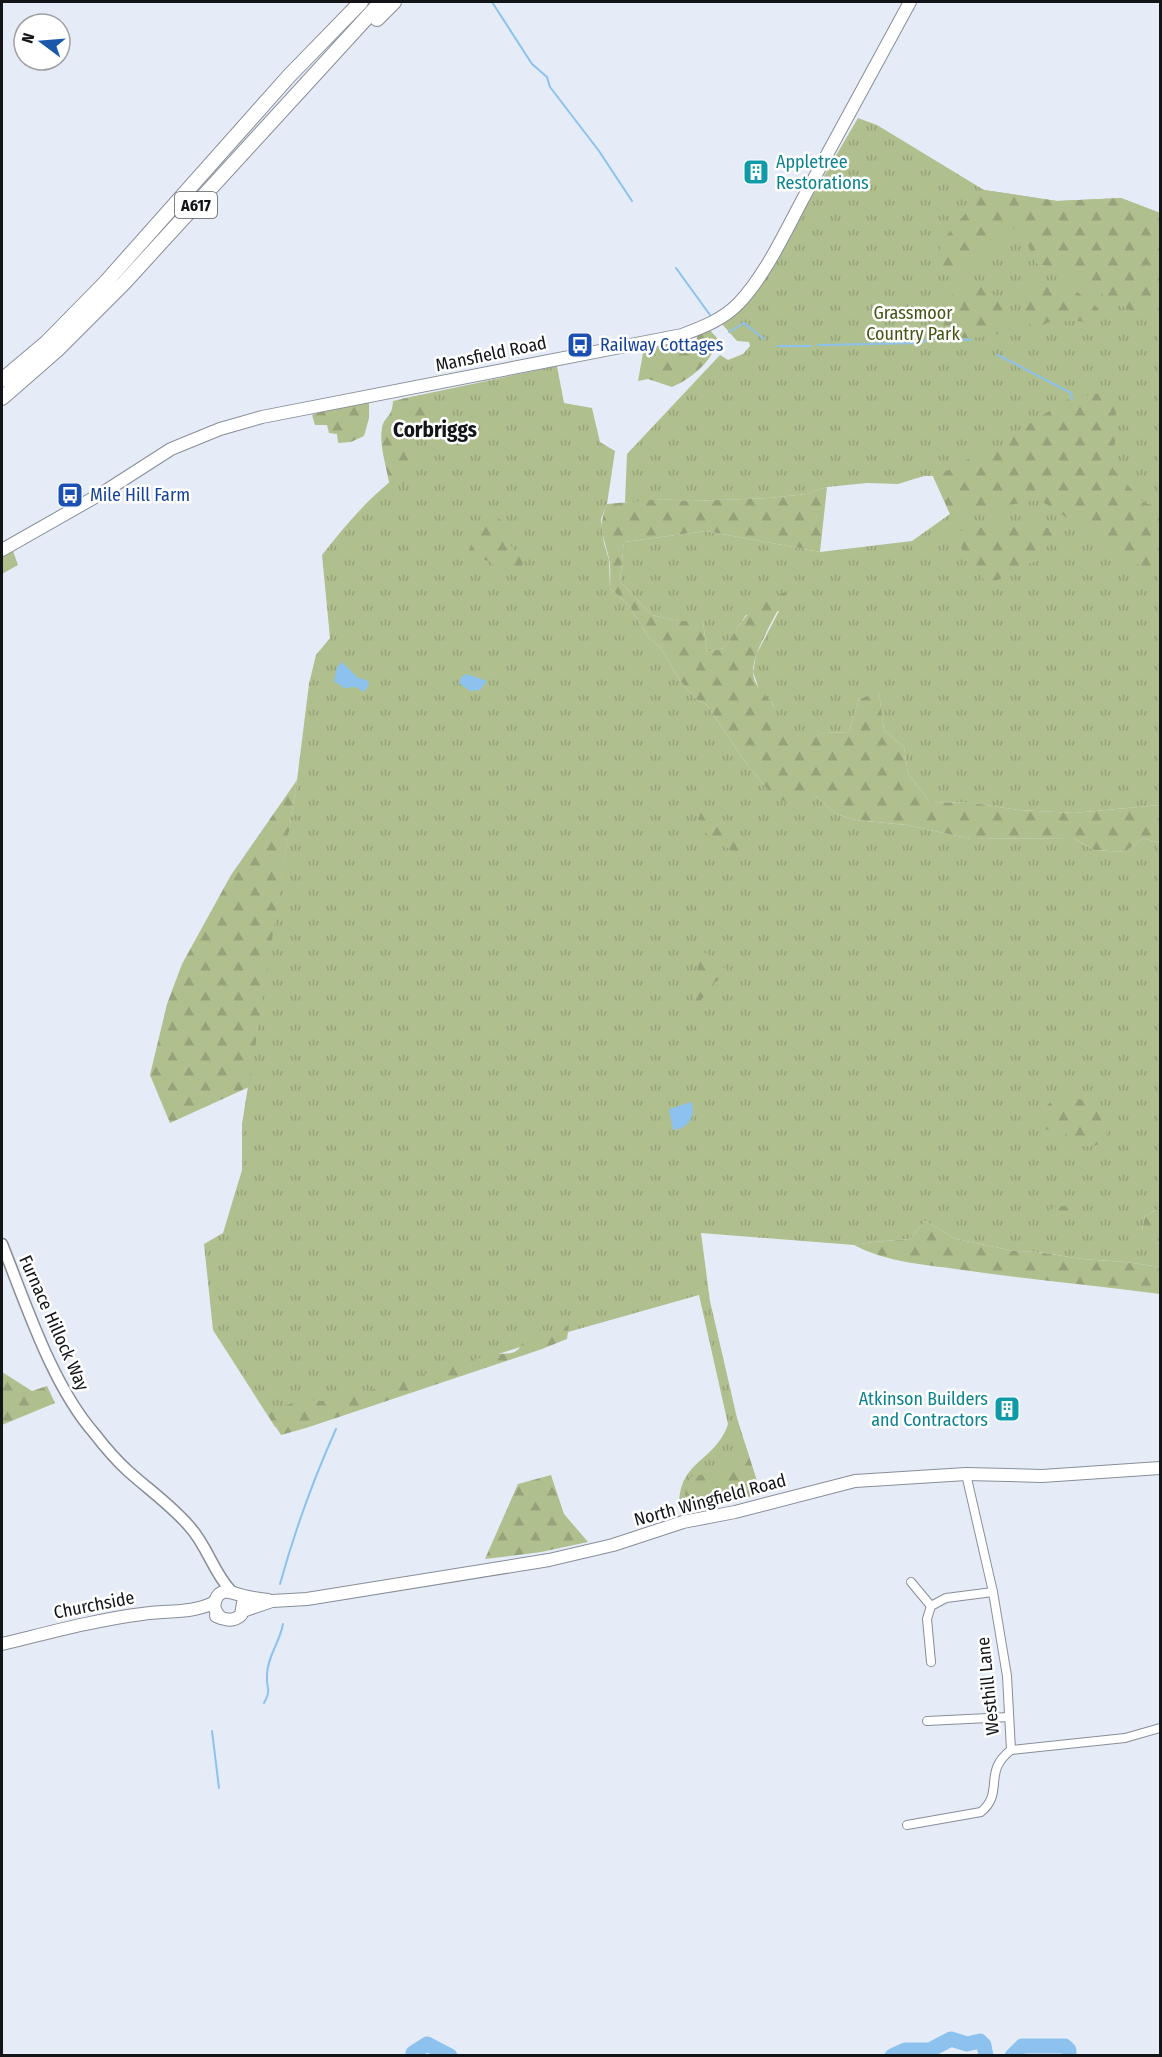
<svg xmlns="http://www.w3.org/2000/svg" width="1162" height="2057" font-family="'Fira Sans Condensed',sans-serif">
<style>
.grass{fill:url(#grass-tufts)}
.forest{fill:url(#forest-firs)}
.water{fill:#8cc2ed}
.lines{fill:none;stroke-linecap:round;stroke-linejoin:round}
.stream{stroke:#8cc2ed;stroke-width:2}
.river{stroke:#8cc2ed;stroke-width:15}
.minor-casing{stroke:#878e98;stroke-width:10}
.tertiary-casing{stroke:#878e98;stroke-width:13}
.secondary-casing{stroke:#878e98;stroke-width:14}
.trunk-casing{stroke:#878e98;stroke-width:16}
.minor{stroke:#fff;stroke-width:8}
.tertiary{stroke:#fff;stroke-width:10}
.secondary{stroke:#fff;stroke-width:12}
.trunk{stroke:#fff;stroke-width:14}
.labels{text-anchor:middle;stroke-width:5;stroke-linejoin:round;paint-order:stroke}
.shield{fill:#fff;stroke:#595a5d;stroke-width:1.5}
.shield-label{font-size:16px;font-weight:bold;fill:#121418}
.culture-label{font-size:18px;fill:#0d838f;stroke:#fff;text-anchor:start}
.park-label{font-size:18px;fill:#455412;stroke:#fff}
.transit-label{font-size:18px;fill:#164399;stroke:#fff;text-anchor:start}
.street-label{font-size:18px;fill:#121418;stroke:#fff}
.quarter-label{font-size:21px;font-weight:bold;fill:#121418;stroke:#fff}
</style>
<defs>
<pattern id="grass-tufts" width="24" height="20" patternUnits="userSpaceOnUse" patternTransform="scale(1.5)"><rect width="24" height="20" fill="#b0bf8e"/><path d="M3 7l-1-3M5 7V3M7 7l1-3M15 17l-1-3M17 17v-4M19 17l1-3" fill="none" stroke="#96a37a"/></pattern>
<pattern id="forest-firs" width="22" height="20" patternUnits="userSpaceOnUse" patternTransform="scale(1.5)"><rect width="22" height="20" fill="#b0bf8e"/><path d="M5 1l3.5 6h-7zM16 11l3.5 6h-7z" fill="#96a37a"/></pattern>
</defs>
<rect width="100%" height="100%" fill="#e5ecf7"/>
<g class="grass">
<polygon points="858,118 877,125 984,190 1057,201 1121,198 1160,213 1160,805 1074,813 1018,810 974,803 930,802 908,774 904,747 884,730 879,693 859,699 849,732 825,733 790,746 780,728 773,704 760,692 753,672 756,655 779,611 746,615 724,648 707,652 703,621 679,621 652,615 620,582 624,542 706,531 820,552 912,541 950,514 933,476 924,476 898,484 867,483 827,487 807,494 769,498 692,501 663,499 635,503 625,502 627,454 720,355 728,360 743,354 750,346 749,342 737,341 722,324 777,256"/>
<path d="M557 366 564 403 592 408 600 442 615 451 607 504 601 519 604 543 609 560 610 588 630 607 649 638 660 647 681 682 697 700 707 705 741 756 767 789 798 803 811 793 815 795 836 814 856 820 907 825 971 839 1073 838 1094 850 1125 852 1143 838 1160 843V1208L1145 1216 1142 1229 1160 1245V1267L1126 1262 1082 1259 1038 1252 1014 1251 956 1239 925 1221 910 1239 873 1242 854 1245 701 1233 710 1301 737 1418 761 1494 680 1514C674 1460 715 1464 728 1424L699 1295 554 1336 275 1427 213 1330 204 1244 223 1233 242 1170V1124L297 780 309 684 316 655 330 638 322 555C348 522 371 495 405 470L401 399Z"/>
</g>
<g class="forest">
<path d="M984 190 1057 201 1121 198 1160 213V311L1147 316 1133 312 1059 269 1035 263 1023 233 1015 227 980 255 968 270 956 278 942 274C926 239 970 217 984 190Z"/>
<path d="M972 280 1008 305 1012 319 1004 333C970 338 945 349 937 306L955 293 958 286Z"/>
<polygon points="1060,283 1071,287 1099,309 1091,322 1055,320 1037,327 1025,322 1020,311 1026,291 1042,284"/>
<path d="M709 329 717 338C715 360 691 379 672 387L648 379 638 381 643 353 657 347 678 343 684 347 694 344 698 335Z"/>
<path d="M1110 391C1122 403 1113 451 1113 469L1144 503 1160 507V576L1142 567 1040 500 950 514 933 476 954 468 973 456 996 451 1010 436 1068 399Z"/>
<path d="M421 395 426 407 434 419 428 424 416 421 408 427C406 445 413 460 411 477L402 485 389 482C386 465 379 444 382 428 384 416 392 419 393 401Z"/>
<polygon points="369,401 369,418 364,436 351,442 338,443 337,434 329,433 327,425 315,425 312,415 328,409"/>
<path d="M827 487 820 552 706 531 624 542 620 582 652 615 679 621H703L707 652 724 648C746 615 749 606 788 591 779 610 752 653 753 672 754 690 769 695 774 707 780 721 781 731 790 745L825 733 849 732 859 699 879 692 884 730 904 747 908 774 930 802 974 803 1018 810 1074 813 1160 805V843L1143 838 1125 852 1094 850 1073 838 971 839 907 825 856 820 836 814 815 795 811 794 798 803 784 801 767 789 741 756 707 705 697 700 681 682 660 647 649 638 630 607 610 588C610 578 611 568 609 559 604 535 597 528 607 504L663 499 692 501 769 498 807 494Z"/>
<polygon points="491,509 502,522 501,534 522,559 523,565 518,569 502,572 489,561 475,558 469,550 476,534 483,528 483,513 486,510"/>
<polygon points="1019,522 1058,530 1037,560 988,585 967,558 952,532"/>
<polygon points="13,551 18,565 2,574 2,557"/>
<polygon points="297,780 249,1087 170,1123 150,1075 167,1004 182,964 231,875"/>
<polygon points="701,813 744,846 745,860 704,832 698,818"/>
<polygon points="701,953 706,953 729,972 713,984 694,1010 694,984"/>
<polygon points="1059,1094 1090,1102 1097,1112 1106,1117 1106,1142 1093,1146 1075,1146 1067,1134 1040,1128 1037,1115"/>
<polygon points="1063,1206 1072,1207 1075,1212 1073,1217 1054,1215 1049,1211 1054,1207"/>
<polygon points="1160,1208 1160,1245 1142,1230 1145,1216"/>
<path d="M925 1221 956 1239 1014 1251 1038 1252 1082 1259 1126 1262 1160 1267V1294C1092 1285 1024 1279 956 1269 921 1264 886 1262 854 1245L873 1242 910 1239Z"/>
<path d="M569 1325 567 1339 542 1349 306 1428 281 1435 266 1412 302 1400 324 1401 350 1396 493 1354C514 1353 518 1356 526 1335L541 1330 552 1333Z"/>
<polygon points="2,1372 32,1391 47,1386 55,1403 2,1425"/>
<polygon points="745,1444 761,1494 691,1511 684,1502 686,1486 692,1476 717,1473 728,1464"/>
<polygon points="551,1475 564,1514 588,1542 541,1552 485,1559 518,1484"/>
</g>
<g class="water">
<polygon points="342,662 358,678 367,680 369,685 364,692 356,687 344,688 334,681 337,667"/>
<polygon points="467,674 487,681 480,690 470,691 459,683 461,677"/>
<path d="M691 1102C697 1116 687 1129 673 1130L669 1109Z"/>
</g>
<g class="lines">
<g class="stream">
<polyline points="492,2 532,64 547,77 550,87 599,151 632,201"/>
<polyline points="676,268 710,315"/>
<polyline points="729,332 744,323 764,339"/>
<polyline points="818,345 921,343 930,338 971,340"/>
<polyline points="778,346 811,346"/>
<polyline points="998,355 1071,393 1072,399"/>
<path d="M280 1584C295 1530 313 1480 336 1429"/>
<path d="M264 1703C272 1688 266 1690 267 1675 267 1657 280 1642 283 1624"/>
<polyline points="212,1731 219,1788"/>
</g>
<g class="river">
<polyline points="413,2053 427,2044 450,2056"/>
<polyline points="892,2056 905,2050 930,2050 951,2039 967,2044 980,2041 984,2045 986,2056"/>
<polyline points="1012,2056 1022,2046 1065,2046 1069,2050 1069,2056"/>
</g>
<g class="minor-casing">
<g id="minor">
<polyline points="966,1474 993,1592 1007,1676 1011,1750"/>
<polyline points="911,1582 931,1606"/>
<polyline points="931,1662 927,1619 931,1606 946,1598 993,1592"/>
<polyline points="927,1721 1009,1717"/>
<polyline points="1011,1750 1125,1738 1160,1728"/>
<path d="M907 1825 981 1812C1005 1792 982 1772 1011 1750"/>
</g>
</g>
<g class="tertiary-casing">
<path id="tertiary" d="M2 1244C26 1304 52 1385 94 1433 104 1446 116 1460 128 1471 148 1489 171 1505 189 1526 207 1545 213 1572 231 1591"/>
</g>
<g class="secondary-casing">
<g id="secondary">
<path d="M2 550 104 492 171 449 220 429 262 417 682 335C703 327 722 320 738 304 766 275 786 230 805 195 840 131 875 66 910 2"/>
<polyline points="243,1611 272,1601 307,1599 549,1560 613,1545 683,1522 735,1512 855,1481 966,1474 1042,1476 1160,1468"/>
<path d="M216 1616C225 1619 232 1623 241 1615L243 1603"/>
<path d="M221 1618C216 1613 213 1607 215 1601 221 1585 234 1594 244 1596 252 1598 260 1599 268 1600"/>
<path d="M2 1644C48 1633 95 1620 142 1614 167 1610 192 1614 215 1602"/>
</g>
</g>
<g class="trunk-casing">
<g id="trunk">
<polyline points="377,19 394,2"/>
<polyline points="2,380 47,342 105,283 289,76 361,2"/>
<polyline points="2,398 57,350 124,283 381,2"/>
</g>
</g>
<use href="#minor" class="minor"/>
<use href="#tertiary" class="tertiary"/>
<use href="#secondary" class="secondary"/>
<use href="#trunk" class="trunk"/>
</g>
<defs>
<g id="building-square" transform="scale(1.35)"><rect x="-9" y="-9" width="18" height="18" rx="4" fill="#0f9aa8" stroke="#fff"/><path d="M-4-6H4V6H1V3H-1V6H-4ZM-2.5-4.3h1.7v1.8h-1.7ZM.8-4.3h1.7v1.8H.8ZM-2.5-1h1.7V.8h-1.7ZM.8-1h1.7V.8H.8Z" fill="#fff"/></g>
<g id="bus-square" transform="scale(1.35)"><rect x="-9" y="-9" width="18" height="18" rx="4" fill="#1a4fb4" stroke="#fff"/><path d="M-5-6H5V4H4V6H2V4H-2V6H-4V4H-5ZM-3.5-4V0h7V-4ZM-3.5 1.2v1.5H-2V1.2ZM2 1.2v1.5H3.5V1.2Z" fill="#fff"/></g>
</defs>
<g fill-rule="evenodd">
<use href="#building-square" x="756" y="172"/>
<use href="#bus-square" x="580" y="345"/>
<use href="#bus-square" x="70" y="495"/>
<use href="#building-square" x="1007" y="1409"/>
</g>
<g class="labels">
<rect class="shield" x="175" y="192" width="42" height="26" rx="4.5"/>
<g class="shield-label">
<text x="196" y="211">A617</text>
</g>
<g class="culture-label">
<text x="776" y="168">Appletree<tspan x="776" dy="21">Restorations</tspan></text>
<text x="988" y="1405" text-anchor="end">Atkinson Builders<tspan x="988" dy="21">and Contractors</tspan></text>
</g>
<g class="park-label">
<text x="913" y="319">Grassmoor<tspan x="913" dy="21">Country Park</tspan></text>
</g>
<g class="transit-label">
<text x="600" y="351">Railway Cottages</text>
<text x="90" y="501">Mile Hill Farm</text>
</g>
<g class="street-label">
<text transform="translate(491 354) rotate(-12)" y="6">Mansfield Road</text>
<text transform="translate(54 1323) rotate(66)" y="6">Furnace Hillock Way</text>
<text transform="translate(710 1500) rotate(-15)" y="6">North Wingfield Road</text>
<text transform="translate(94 1605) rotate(-11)" y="6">Churchside</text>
<text transform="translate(988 1686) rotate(-96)" y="6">Westhill Lane</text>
</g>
<g class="quarter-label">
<text x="435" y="437">Corbriggs</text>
</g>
</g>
<rect width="1162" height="2057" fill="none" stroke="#121418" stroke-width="6"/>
<g transform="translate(42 42) rotate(286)"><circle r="28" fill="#ffffff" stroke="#a0a1a3" stroke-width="1.5"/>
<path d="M0-4.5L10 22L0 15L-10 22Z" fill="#1a58a9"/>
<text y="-9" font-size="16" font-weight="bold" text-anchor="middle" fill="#121418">N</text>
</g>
</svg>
